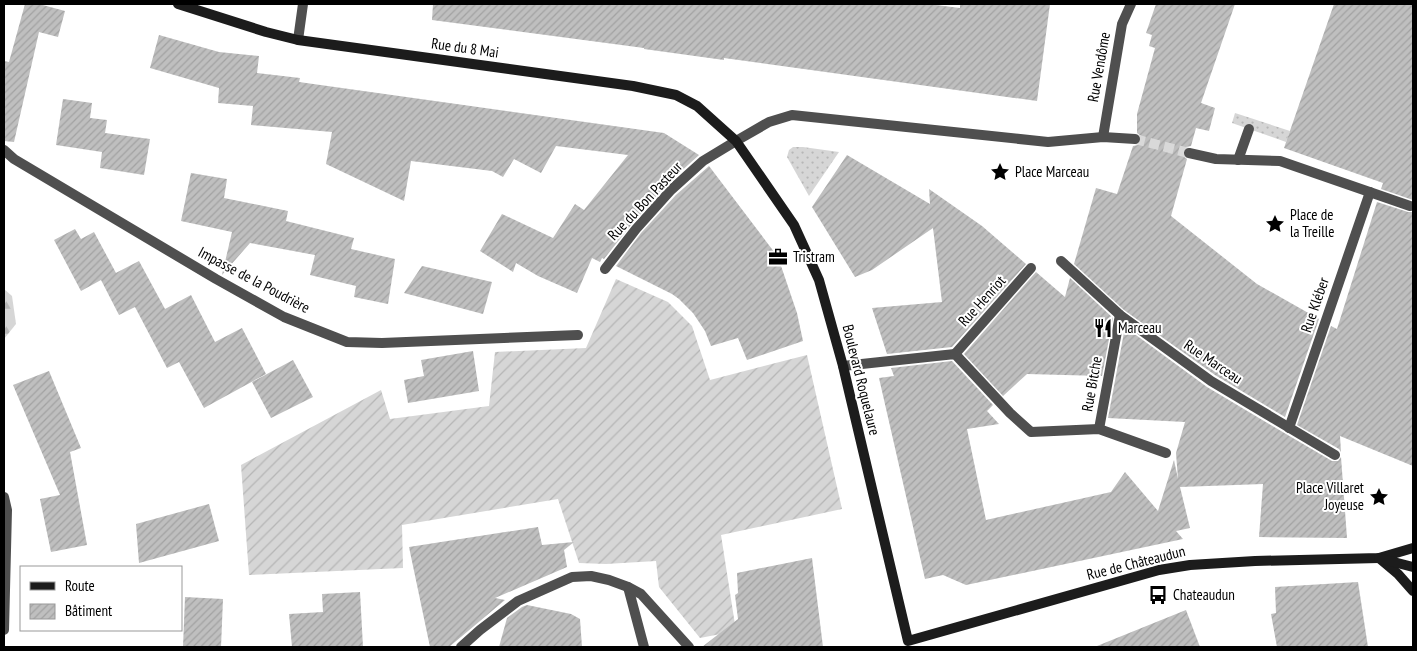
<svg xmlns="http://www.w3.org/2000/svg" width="1417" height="651" font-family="'PT Sans Narrow',sans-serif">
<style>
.grass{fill:url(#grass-dots)}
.forest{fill:url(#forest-firs)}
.garden{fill:url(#garden-furrows)}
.building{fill:url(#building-hatch)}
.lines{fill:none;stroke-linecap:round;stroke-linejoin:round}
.street-tunnel{stroke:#d9d9d9;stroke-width:10;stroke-dasharray:10 5;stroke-linecap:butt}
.lane{stroke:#4f4f4f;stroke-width:10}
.street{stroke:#4f4f4f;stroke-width:10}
.secondary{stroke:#1c1c1c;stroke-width:10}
.labels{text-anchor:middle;stroke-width:4;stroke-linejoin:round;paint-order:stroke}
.street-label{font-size:15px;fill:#000;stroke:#fff}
.poi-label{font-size:15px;fill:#000;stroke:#fff;text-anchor:start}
</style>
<defs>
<pattern id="grass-dots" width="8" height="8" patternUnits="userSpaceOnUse" patternTransform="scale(1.25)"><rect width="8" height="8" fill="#d6d6d6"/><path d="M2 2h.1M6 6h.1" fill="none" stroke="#b6b6b6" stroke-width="1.8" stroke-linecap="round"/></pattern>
<pattern id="forest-firs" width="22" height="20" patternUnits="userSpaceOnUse" patternTransform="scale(1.25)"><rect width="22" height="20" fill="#d6d6d6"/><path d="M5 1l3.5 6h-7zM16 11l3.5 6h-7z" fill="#b6b6b6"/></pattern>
<pattern id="garden-furrows" width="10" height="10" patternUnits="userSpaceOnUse" patternTransform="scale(1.25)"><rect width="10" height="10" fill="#d6d6d6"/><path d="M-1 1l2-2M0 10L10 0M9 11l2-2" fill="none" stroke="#b6b6b6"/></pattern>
<pattern id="building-hatch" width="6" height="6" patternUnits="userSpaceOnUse" patternTransform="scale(1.25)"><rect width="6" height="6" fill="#bfbfbf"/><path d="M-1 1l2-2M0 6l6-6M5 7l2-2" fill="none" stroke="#a2a2a2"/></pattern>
</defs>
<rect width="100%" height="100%" fill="#fff"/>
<g class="grass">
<polygon points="1235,113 1290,131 1286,142 1232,123"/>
<polygon points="793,147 803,147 839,152 809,196 787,157 789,150"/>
</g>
<polygon class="forest" points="4,289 12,296 16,324 4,339"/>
<polygon class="garden" points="616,279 668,302 692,326 710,380 807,355 842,509 721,535 736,631 700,638 659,587 656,561 606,564 579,563 558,499 402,525 403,568 249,575 241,465 381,390 390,419 489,406 495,352 586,348"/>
<g class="building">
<polygon points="25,4 39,4 65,11 58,37 39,32 14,142 4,141 4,61 9,62"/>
<polygon points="433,4 928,4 960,8 960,4 1050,4 1037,101 724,58 724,60 644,49 644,48 432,20"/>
<polygon points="1156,4 1235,4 1201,103 1215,108 1209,131 1196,128 1191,146 1186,147 1182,151 1183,156 1187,159 1171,216 1257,284 1319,319 1285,417 1215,375 1124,310 1074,264 1096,188 1117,194 1133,146 1138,145 1142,140 1141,136 1137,133 1137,114 1155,48 1149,46 1152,35 1146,33"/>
<polygon points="1334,4 1413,4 1413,200 1381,189 1383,183 1284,148"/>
<polygon points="159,35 219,52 259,56 257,73 300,78 299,82 664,133 699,155 666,185 631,225 604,259 602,258 600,262 592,258 577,293 538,276 516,263 513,272 480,251 502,214 553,238 575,204 584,210 628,155 556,146 541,173 514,159 503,177 492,171 411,161 404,201 326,164 332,132 251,125 253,106 218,103 219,88 150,68"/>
<polygon points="63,99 92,103 90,118 107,120 105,133 150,139 144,175 100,168 102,152 56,145"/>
<polygon points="847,155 930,204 929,189 982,226 1026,264 952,347 887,354 872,308 942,302 933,228 872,270 855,277 812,207"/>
<polygon points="709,166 778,257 797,313 803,341 747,360 738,338 711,346 705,331 693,313 679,299 672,294 616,266 641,233 676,195"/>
<polygon points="191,173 227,179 224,198 288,211 286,221 354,238 351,249 395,259 388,304 354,297 356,286 310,275 315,255 250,243 222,275 232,232 181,221"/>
<polygon points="1377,202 1408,212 1413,212 1413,466 1340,436 1341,452 1339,449 1297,425 1331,326 1337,329"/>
<polygon points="75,229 81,239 94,232 116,273 110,276 139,261 165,309 191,295 215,342 242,328 266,374 204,408 179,362 167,368 135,307 119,315 101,280 81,291 54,240"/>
<polygon points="422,266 492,282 483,314 404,293"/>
<polygon points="1036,272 1065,297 1070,278 1113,318 1102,376 1027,374 1003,396 964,354"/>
<polygon points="1125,327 1207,387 1286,434 1332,461 1338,461 1341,457 1347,538 1259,537 1263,484 1180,487 1190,528 1176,531 1183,539 966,585 943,575 925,579 879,378 894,376 891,368 952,361 993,405 987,411 999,424 967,429 986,520 1111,492 1125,472 1158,511 1174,460 1178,479 1176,453 1185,422 1108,418"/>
<polygon points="473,351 479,391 408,403 404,380 424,376 421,360"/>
<polygon points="293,360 313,397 271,418 252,382"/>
<polygon points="49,371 81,448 70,452 87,545 51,552 40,499 60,495 13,385"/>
<polygon points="209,504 219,541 139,563 136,524"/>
<polygon points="538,527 542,545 574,542 564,550 567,567 495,598 505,600 449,647 430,647 409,547"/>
<polygon points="812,558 823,647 702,647 738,619 735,595 738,593 737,573"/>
<polygon points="1358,582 1368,647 1277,647 1271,614 1276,613 1275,587"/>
<polygon points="360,592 363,647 292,647 289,614 323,612 322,594"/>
<polygon points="185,597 223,599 221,647 183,647"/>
<polygon points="527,605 571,614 580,619 582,647 499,647 507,618 522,607"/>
<polygon points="1186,610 1200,647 1098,647 1097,646"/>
</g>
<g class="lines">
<polyline class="street-tunnel" points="1135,139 1189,153"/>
<g class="lane">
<polyline points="1238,160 1249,129"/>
<polyline points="605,269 636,229 671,190 703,161 736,141"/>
<polyline points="843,366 955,354 1010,413 1031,432 1099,429 1166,453"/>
<polyline points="628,587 644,647"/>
</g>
<g class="street">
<polyline points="298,40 303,4"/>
<polyline points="1103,137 1122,24 1131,4"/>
<polyline points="736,141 769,122 792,115 1048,142 1103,137 1135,139"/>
<polyline points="4,150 14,159 216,279 284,317 347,342 382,343 578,335"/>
<polyline points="1189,153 1216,159 1280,161 1410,206"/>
<polyline points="1061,261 1120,315 1211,381 1335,455"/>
<polyline points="955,354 1031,268"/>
<polyline points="1289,428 1370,192"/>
<polyline points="1099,429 1120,315"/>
<polyline points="4,497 7,510 4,630"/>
<polyline points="461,647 480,630 518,601 572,577 591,576 609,580 628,587 641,594 689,647"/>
</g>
<g class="secondary">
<polyline points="178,4 266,32 298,40 633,86 676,95 697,106 736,141 794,225 819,280 843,366 908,641 1159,570 1190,565 1255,561 1379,558 1413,548"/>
<polyline points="1379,558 1398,574 1413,591"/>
<polyline points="1382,559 1413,567"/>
</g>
</g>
<defs>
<g id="sight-bare" transform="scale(1.5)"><path d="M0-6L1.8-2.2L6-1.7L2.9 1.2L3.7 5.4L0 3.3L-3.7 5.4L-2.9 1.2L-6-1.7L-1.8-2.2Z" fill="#000" stroke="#fff" stroke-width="2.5" paint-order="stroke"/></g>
<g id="office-bare" transform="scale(1.5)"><path d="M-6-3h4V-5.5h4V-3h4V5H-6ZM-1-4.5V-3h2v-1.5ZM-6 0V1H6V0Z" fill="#000" stroke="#fff" stroke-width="2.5" paint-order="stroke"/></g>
<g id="restaurant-bare" transform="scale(1.5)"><path d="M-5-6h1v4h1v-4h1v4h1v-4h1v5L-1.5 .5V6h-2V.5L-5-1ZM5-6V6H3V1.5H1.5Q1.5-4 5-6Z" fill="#000" stroke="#fff" stroke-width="2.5" paint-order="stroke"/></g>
<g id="bus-bare" transform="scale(1.5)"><path d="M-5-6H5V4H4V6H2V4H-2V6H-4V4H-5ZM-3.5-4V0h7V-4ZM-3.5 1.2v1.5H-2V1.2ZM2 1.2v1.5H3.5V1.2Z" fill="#000" stroke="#fff" stroke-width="2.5" paint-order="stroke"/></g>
</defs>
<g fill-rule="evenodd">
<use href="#sight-bare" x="1000" y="172"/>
<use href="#sight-bare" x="1275" y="224"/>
<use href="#office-bare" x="778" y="257"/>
<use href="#restaurant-bare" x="1103" y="328"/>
<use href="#sight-bare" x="1379" y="497"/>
<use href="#bus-bare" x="1158" y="595"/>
</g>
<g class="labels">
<g class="street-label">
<text transform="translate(465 48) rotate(8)" y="5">Rue du 8 Mai</text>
<text transform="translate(1099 67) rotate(-80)" y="5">Rue Vendôme</text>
<text transform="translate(645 201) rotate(-47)" y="5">Rue du Bon Pasteur</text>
<text transform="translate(254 280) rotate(28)" y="5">Impasse de la Poudrière</text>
<text transform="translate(982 301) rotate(-48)" y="5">Rue Henriot</text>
<text transform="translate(1315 305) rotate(-71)" y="5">Rue Kléber</text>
<text transform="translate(1213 362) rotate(34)" y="5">Rue Marceau</text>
<text transform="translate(861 380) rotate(76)" y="5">Boulevard Roquelaure</text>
<text transform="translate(1092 384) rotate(-80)" y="5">Rue Bitche</text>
<text transform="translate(1136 563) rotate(-14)" y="5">Rue de Châteaudun</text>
</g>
<g class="poi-label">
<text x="1015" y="177">Place Marceau</text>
<text x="1290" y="220">Place de<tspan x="1290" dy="17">la Treille</tspan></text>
<text x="793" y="262">Tristram</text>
<text x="1118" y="333">Marceau</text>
<text x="1364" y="493" text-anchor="end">Place Villaret<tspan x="1364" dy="17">Joyeuse</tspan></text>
<text x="1173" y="600">Chateaudun</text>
</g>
</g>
<rect width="1417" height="651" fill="none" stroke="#000000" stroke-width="10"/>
<rect x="20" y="566" width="162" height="65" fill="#ffffff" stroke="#999999"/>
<rect x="30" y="582" width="25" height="8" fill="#1c1c1c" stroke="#999999"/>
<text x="65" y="591" font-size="15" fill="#000000">Route</text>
<rect x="30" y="604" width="25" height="15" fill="url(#building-hatch)" stroke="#999999"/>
<text x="65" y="616" font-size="15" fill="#000000">Bâtiment</text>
</svg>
